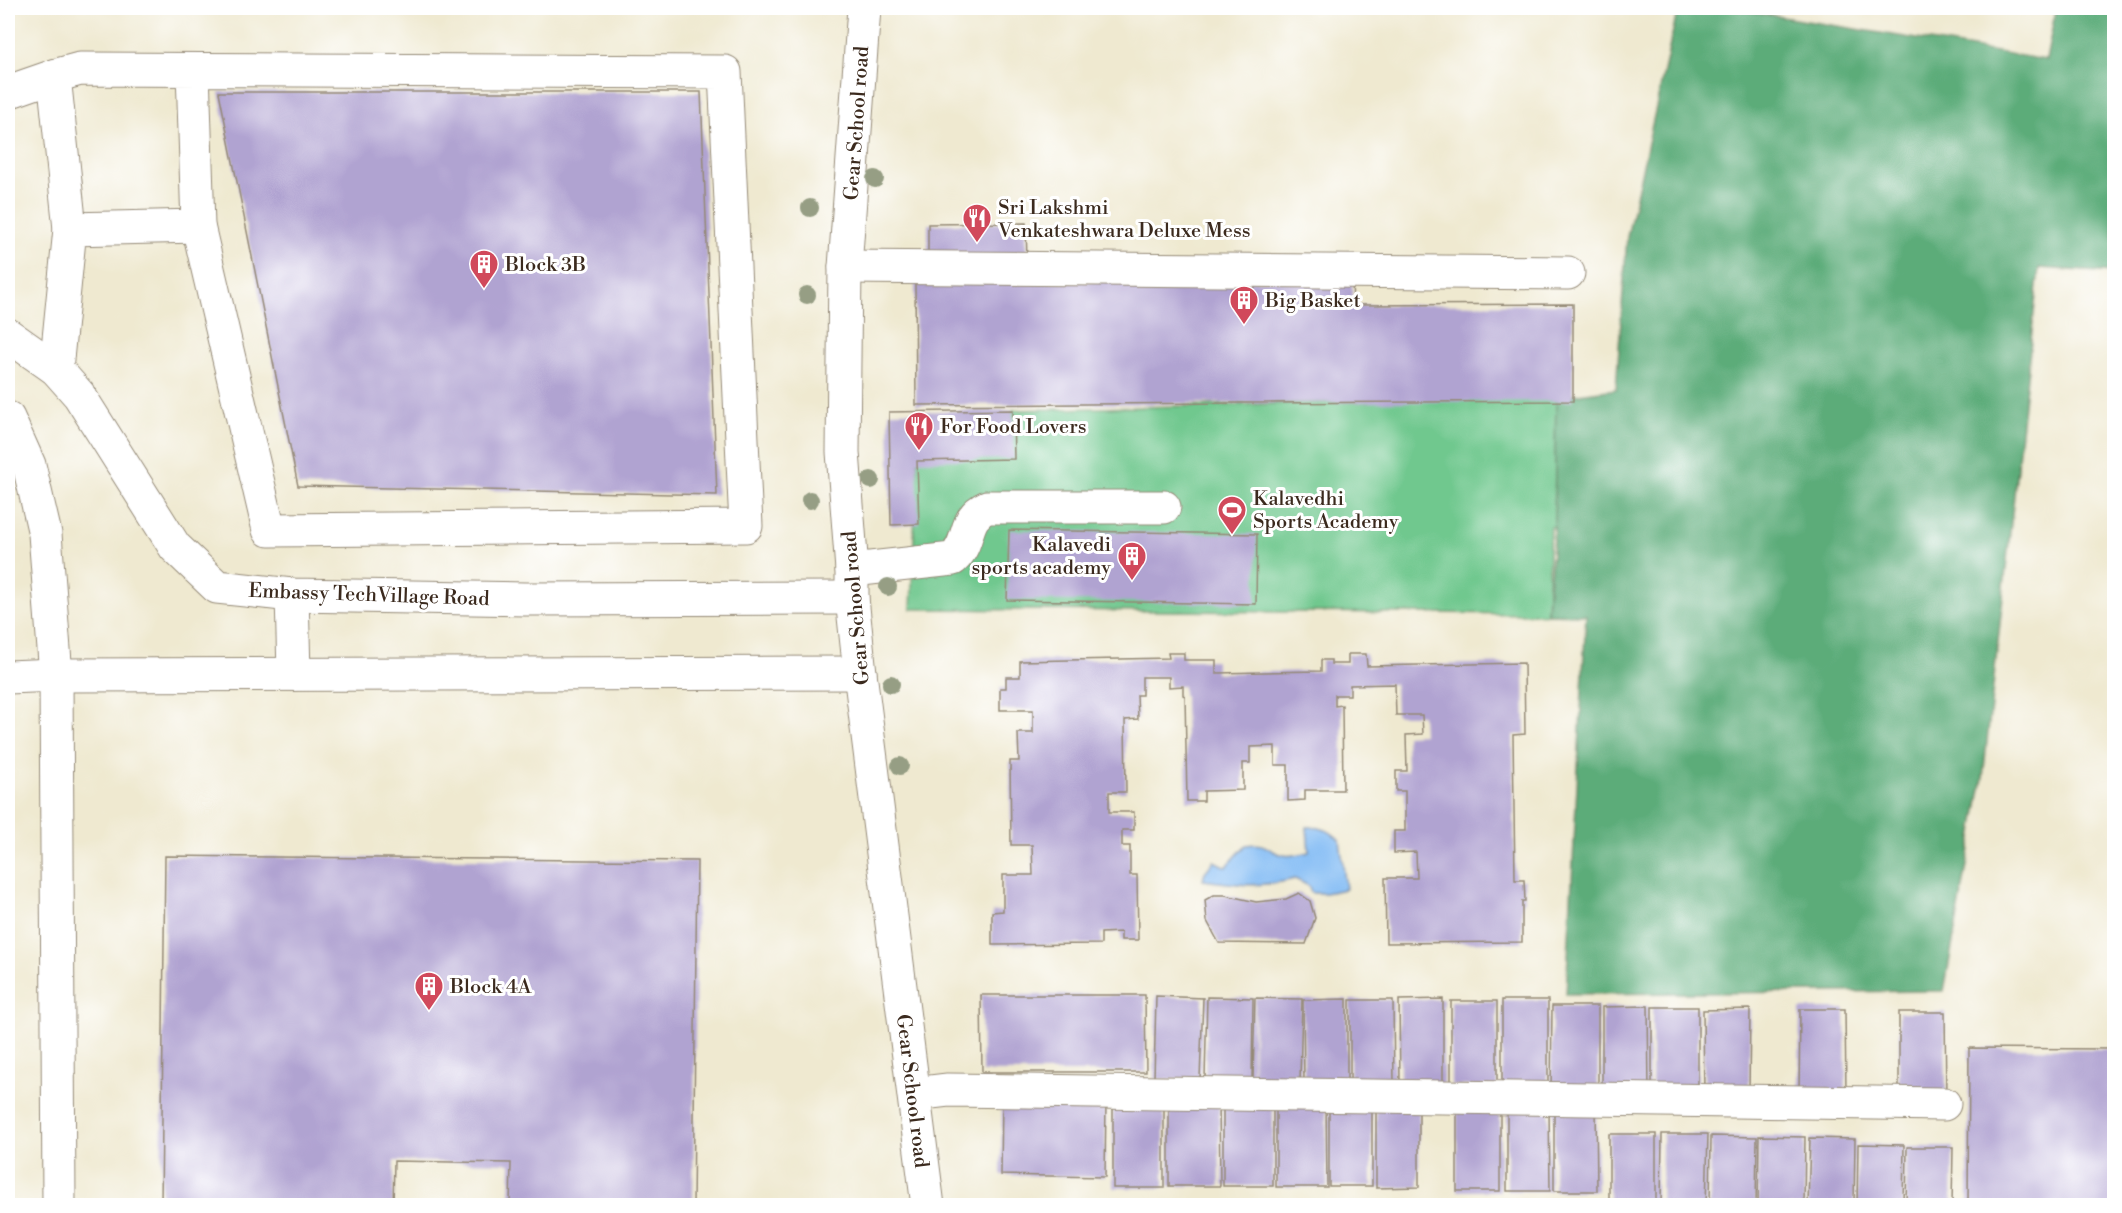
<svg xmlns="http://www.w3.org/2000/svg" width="2122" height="1213" font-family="'Libre Bodoni',serif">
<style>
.green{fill:#70c88e;stroke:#567956;stroke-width:1.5}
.forest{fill:#5cac79;stroke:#4c6b4c;stroke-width:1.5}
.water{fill:#83bcf4;stroke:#5f7389;stroke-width:1.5}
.building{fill:#b0a3d1}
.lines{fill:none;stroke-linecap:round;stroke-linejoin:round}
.minor-casing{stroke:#958a77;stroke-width:35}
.major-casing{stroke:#958a77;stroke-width:35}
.minor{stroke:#fff;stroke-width:33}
.major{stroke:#fff;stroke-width:33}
.tree{fill:#969e84}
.labels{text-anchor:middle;stroke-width:6;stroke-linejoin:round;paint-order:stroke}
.street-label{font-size:20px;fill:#3b2a1e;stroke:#fff}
.poi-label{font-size:20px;fill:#3b2a1e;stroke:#fff;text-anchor:start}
</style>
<rect width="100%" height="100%" fill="#fff"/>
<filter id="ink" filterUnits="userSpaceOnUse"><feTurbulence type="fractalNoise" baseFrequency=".0167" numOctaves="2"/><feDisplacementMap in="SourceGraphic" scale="12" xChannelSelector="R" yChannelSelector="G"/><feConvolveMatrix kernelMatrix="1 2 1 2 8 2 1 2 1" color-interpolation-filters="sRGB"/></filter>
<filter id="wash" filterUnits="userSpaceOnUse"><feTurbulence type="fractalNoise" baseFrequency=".008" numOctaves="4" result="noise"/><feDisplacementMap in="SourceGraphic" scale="24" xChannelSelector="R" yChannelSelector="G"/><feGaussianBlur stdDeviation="1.35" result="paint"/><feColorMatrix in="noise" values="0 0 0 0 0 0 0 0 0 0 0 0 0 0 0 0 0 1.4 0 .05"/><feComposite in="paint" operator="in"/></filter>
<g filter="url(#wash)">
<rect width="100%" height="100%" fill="#efe9d0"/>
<polygon class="green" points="1556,397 1554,527 1550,527 1547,614 911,609 917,461 1013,410"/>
<polygon class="forest" points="1678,8 1727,8 2046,60 2056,8 2114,8 2114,273 2039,268 1983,778 1944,991 1566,994 1586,615 1547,614 1554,527 1556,397 1616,389 1627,237"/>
<path class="water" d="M1307 827C1321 826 1330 831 1340 840L1346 889 1325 893H1311L1309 886 1295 879C1258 888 1240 885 1203 880L1205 872 1214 861 1226 867 1246 845C1269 841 1267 852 1284 855 1292 857 1301 854 1309 852Z"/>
<g id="blocks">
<g class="building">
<polygon points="219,92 701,92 717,495 298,486"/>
<polygon points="1026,223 1027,262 928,263 928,224"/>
<polygon points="1352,280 1353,305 1573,304 1573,401 916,405 915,282"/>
<polygon points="1013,410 1014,459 917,461 919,524 891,525 889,412"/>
<polygon points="1009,530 1257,534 1256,604 1007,600"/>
<polygon points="1168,653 1184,653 1184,660 1216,660 1216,673 1321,671 1321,660 1331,660 1331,664 1348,664 1348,654 1366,654 1367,666 1524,663 1525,734 1513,735 1515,880 1524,880 1525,901 1522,901 1522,942 1386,943 1385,878 1417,878 1416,852 1394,853 1394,831 1405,831 1405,791 1396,791 1396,771 1407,771 1406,735 1423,734 1422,715 1396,715 1395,684 1350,685 1350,695 1335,695 1335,706 1342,705 1343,790 1305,790 1305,800 1288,801 1288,765 1275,765 1275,746 1250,747 1250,763 1243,763 1243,790 1204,791 1204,801 1187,801 1185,696 1183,695 1183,686 1169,687 1169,677 1142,677 1142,695 1137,695 1138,719 1125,720 1126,792 1109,792 1109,812 1134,812 1134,830 1122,830 1122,846 1130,846 1130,875 1137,875 1138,940 1121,940 1121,932 1101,933 1101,944 992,945 992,912 1003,911 1003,875 1033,875 1032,845 1011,845 1010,761 1019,761 1018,733 1033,733 1033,710 1000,710 1000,688 1006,688 1006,677 1020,677 1020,661 1169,658"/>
<polygon points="165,856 697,861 693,1206 510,1206 511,1163 394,1161 393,1206 161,1206"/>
<polygon points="1299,893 1310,901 1315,918 1306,944 1219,943 1207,921 1205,900 1214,895 1225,895 1256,902 1286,899"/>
<polygon points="981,995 1145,995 1146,1072 982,1072"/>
<polygon points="1156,996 1203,998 1200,1079 1154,1079"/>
<polygon points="1207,997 1253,998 1252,1080 1205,1079"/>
<polygon points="1255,998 1302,999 1300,1082 1253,1080"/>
<polygon points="1347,999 1347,1084 1304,1084 1303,1000"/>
<polygon points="1443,999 1443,1084 1400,1084 1399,1000"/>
<polygon points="1350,1000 1393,1000 1394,1084 1350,1084"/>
<polygon points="1502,1000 1548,1000 1548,1086 1502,1085"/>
<rect x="1451" y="1001" width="46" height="85"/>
<polygon points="1552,1006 1598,1006 1598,1091 1551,1091"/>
<polygon points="1648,1006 1649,1092 1602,1092 1602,1007"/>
<rect x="1652" y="1007" width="46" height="85"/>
<polygon points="1750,1009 1749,1094 1704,1095 1703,1010"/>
<polygon points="1800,1009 1845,1009 1846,1094 1799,1095"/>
<polygon points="1899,1012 1945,1012 1946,1098 1899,1097"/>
<polygon points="1969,1048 2114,1049 2114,1206 1968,1206"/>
<polygon points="1002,1097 1106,1100 1105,1177 1001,1175"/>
<polygon points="1219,1099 1220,1186 1169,1186 1169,1100"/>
<polygon points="1273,1099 1273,1186 1223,1186 1223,1100"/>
<polygon points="1276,1100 1326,1100 1327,1187 1276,1187"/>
<polygon points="1372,1100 1372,1186 1329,1186 1329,1101"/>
<rect x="1113" y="1101" width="51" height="87"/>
<polygon points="1376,1102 1419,1102 1419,1187 1376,1188"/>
<polygon points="1500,1105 1500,1191 1457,1191 1457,1106"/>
<polygon points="1554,1105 1596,1105 1597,1191 1554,1191"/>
<polygon points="1507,1106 1549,1106 1550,1191 1507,1191"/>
<rect x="1609" y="1134" width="47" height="72"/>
<polygon points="1662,1134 1708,1134 1706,1206 1661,1206"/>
<polygon points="1711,1136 1757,1137 1756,1206 1710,1206"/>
<polygon points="1759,1136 1805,1137 1804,1206 1758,1206"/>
<polygon points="1810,1138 1855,1139 1854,1206 1808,1206"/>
<polygon points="1858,1144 1904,1145 1903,1206 1857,1206"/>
<polygon points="1907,1147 1953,1147 1952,1206 1906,1206"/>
</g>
</g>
</g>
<g filter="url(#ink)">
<use href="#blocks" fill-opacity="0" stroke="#958a77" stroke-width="1.5"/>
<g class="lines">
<g class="minor-casing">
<g id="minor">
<polyline points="54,76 70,229"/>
<polyline points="8,92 54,76 80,69 725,72 746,526 269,530 198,226 193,70"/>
<polyline points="845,267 1568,273"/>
<polyline points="8,335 56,369 79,395 175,547 217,587 292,595 525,599 852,598"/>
<polyline points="56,369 70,229 198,226"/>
<polyline points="8,418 29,465 45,534 56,675 59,1206"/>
<path d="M852 570 953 559C972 542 962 518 987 507H1164"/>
<polyline points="292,595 294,674"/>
<polyline points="8,677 56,675 860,673"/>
<polyline points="914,1094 948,1090 1944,1104"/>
</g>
</g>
<g class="major-casing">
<polyline id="major" points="864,8 845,267 843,452 852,570 852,598 860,673 928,1206"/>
</g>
<use href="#minor" class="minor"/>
<use href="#major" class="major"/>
</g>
<g class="tree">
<circle cx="875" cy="179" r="9"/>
<circle cx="810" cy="208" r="9"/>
<circle cx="807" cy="295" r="9"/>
<circle cx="871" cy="480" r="9"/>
<circle cx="810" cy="500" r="9"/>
<circle cx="888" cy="587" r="9"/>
<circle cx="891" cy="684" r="9"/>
<circle cx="900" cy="766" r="9"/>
</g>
</g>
<defs>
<g id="restaurant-pin" transform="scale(1.5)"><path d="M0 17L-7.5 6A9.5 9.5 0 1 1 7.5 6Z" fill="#d1495b" stroke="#fff"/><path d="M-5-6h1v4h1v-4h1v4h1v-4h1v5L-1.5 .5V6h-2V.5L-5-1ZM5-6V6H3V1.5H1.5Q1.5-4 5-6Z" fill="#fff"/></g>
<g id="building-pin" transform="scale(1.5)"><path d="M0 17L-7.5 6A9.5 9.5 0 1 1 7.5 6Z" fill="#d1495b" stroke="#fff"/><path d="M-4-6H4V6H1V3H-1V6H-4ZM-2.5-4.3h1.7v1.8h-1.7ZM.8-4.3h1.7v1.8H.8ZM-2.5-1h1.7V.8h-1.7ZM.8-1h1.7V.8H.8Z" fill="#fff"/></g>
<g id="stadium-pin" transform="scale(1.5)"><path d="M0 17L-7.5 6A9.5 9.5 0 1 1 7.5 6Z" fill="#d1495b" stroke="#fff"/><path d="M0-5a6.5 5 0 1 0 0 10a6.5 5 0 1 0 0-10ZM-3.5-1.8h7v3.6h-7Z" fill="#fff"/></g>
</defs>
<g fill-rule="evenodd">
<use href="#restaurant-pin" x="977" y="218"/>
<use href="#building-pin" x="484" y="264"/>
<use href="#building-pin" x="1244" y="300"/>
<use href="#restaurant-pin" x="919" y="426"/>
<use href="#stadium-pin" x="1232" y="510"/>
<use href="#building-pin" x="1132" y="556"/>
<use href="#building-pin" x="429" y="986"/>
</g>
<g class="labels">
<g class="street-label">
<text transform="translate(856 123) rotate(-86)" y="7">Gear School road</text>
<text transform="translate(369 594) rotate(2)" y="7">Embassy TechVillage Road</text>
<text transform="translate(855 608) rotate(-95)" y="7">Gear School road</text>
<text transform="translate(913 1091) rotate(83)" y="7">Gear School road</text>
</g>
<g class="poi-label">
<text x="998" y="214">Sri Lakshmi<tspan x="998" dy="23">Venkateshwara Deluxe Mess</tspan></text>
<text x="505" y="271">Block 3B</text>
<text x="1265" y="307">Big Basket</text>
<text x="940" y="433">For Food Lovers</text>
<text x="1253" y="505">Kalavedhi<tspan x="1253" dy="23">Sports Academy</tspan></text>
<text x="1111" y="551" text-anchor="end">Kalavedi<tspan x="1111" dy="23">sports academy</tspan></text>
<text x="450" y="993">Block 4A</text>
</g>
</g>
<rect width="2122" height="1213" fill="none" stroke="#fff" stroke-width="30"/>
</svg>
